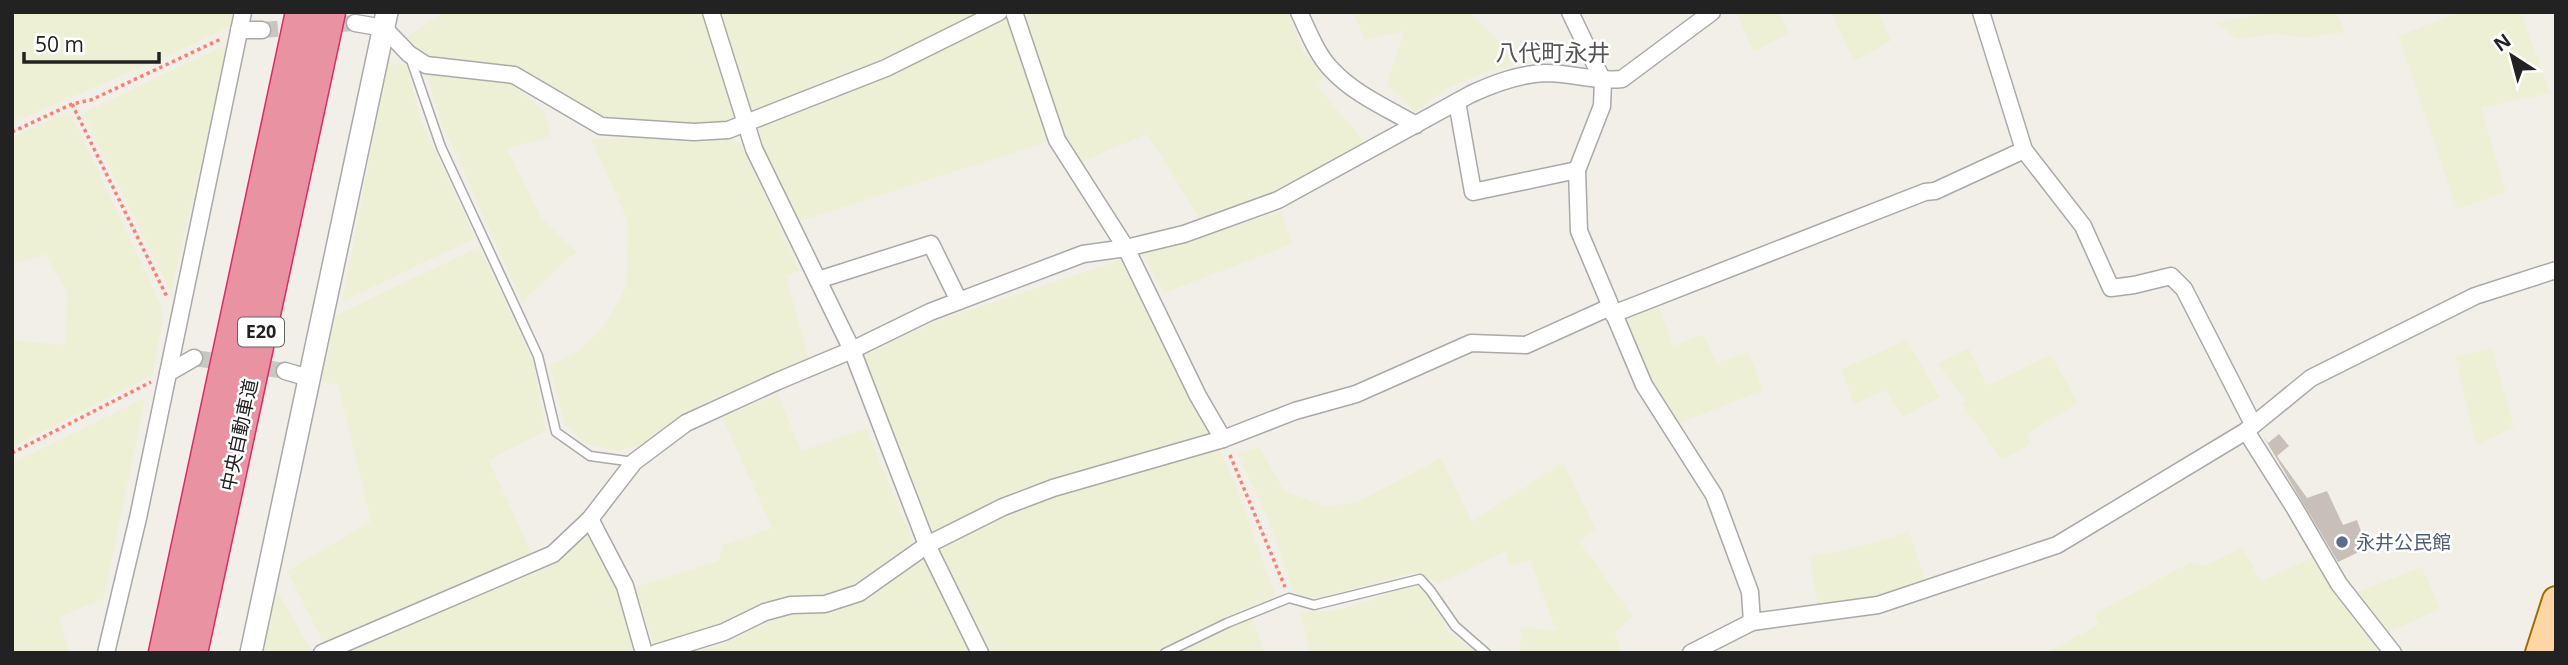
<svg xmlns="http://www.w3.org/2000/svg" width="2568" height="665" font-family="'Open Sans','Noto Sans JP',sans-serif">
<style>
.farmland{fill:#eef0d5}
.building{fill:#c7bfb8}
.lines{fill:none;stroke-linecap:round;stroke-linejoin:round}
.minor-tunnel{stroke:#c8c6c1;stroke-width:16;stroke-dasharray:16 8;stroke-linecap:butt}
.service-casing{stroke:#a9a9a9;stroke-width:11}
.minor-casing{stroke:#a9a9a9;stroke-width:19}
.tertiary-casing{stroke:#a9a9a9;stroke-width:24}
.primary-casing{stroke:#a06b00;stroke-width:30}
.motorway-casing{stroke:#dc2a67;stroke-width:33}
.path{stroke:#fa8072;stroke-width:3.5;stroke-dasharray:3.5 3.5;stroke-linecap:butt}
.service{stroke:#fff;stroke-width:8}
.minor{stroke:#fff;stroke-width:16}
.tertiary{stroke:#fff;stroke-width:21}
.primary{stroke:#fcd6a4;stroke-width:26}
.motorway{stroke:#e892a2;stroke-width:30}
.service-dot{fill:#5c6f8a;stroke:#fff;stroke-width:2.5}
.labels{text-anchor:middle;stroke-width:5;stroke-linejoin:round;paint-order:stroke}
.shield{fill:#fff;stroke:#646464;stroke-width:2}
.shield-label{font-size:18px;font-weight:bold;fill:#222}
.street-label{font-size:19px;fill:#222;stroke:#fff}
.service-label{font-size:19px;fill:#4e5e75;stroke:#fff;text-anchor:start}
.quarter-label{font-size:23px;fill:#555;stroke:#fff}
</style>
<rect width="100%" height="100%" fill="#f2efe9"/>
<g class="farmland">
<polygon points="12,12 234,12 231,26 177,52 12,123"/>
<polygon points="444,12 702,12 717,54 735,120 691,128 603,118 522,71 436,60 404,39"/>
<polygon points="718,12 984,12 897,56 750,114"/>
<polygon points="1028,12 1288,12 1303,52 1326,70 1318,87 1367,145 1267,198 1224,213 1223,208 1200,219 1147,134 1081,162 1063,143 1023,26"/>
<polygon points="1353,12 1475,12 1472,15 1522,64 1490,70 1446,89 1415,112 1387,84 1404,31 1365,40"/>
<polygon points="1736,12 1779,12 1789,33 1754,52"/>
<polygon points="1831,12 1878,12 1891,41 1854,61"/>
<polygon points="2270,12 2336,12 2345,32 2305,38 2275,34 2237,39 2216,23"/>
<polygon points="2460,12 2521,12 2550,93 2481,108 2506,192 2457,209 2398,36"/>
<polygon points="1008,16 1047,142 797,222 753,128 886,78"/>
<polygon points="229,43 171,292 83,113"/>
<polygon points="388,62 406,64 421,120 475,238 342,302"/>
<polygon points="426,73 511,84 544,111 551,136 507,149 541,217 576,252 522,302 439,117"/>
<polygon points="70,111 162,307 162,326 152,375 12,447 12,340 65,345 67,292 45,254 12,265 12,137"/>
<polygon points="729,138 741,144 800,271 786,276 809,359 700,405 639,445 618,451 584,443 565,425 549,366 576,353 605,325 626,287 628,222 591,139"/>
<polygon points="1281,212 1292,244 1164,293 1141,252"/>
<polygon points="479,247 533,361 546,431 489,460 533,556 324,644 287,571 371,521 338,385 321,381 336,315"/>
<polygon points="1120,260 1212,435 1014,494 934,534 928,531 863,355 940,320"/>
<polygon points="1658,305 1673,346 1703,334 1717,363 1749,352 1763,390 1678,424 1656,392 1624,318"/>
<polygon points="1907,340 1940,397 1903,417 1885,390 1854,404 1841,369"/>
<polygon points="1969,348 1987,386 2051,354 2078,403 2027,434 2031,443 2002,460 1961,403 1965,400 1938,364"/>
<polygon points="2492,348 2514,427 2476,445 2455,357"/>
<polygon points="778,394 801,451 866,428 913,541 854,587 654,646 635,587 718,561 723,545 772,528 722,417"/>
<polygon points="145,398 104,598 59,618 70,653 12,653 12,463"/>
<polygon points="1218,446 1237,490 1276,596 1226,617 1153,653 989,653 937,548 1038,500"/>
<polygon points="1259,447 1284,490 1325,507 1357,502 1441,458 1472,522 1563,462 1596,530 1579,541 1633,616 1615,632 1622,653 1520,653 1521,628 1556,630 1530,560 1510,566 1505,551 1438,584 1415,572 1322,597 1303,597 1293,591 1268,519 1237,453"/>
<polygon points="1909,532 1926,581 1860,601 1819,609 1809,556 1850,549"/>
<polygon points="587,534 610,574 637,650 634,653 338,653 556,564"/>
<polygon points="2243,548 2261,582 2313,557 2321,572 2379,648 2371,653 2044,653 2099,625 2094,614 2191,562 2202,566"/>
<polygon points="924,556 973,653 687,653 718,646 785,615 833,612 860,602"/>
<polygon points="2422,567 2440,609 2387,633 2354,593"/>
<polygon points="1412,585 1427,590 1447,630 1477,653 1311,653 1300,613 1332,611 1366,602 1398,588"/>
<polygon points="277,590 311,650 306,653 262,653"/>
<polygon points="1252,617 1265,653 1177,653 1226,629"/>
</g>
<polygon class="building" points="2262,434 2268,443 2279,434 2289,446 2277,456 2307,498 2327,491 2343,525 2357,520 2367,548 2338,562"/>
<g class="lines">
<g class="minor-tunnel">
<polyline points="262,30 355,23"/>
<polyline points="194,358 285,371"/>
</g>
<g class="service-casing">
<g id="service">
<polyline points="410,57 441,147 538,356 556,432 590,456 634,462"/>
<polyline points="1165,653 1227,623 1289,598 1314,605 1420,579 1430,590 1455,626 1486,653"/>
</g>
</g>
<g class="minor-casing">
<g id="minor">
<polyline points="711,12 754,149 852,350 927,545 980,653"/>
<polyline points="1014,12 1057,140 1126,248 1198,396 1223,439"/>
<path d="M1299 12C1308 31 1317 55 1332 70 1354 94 1389 109 1416 125"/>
<polyline points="1570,12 1603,81 1602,106 1577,170 1579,231 1644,385 1714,495 1750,592 1752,622"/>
<polyline points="1981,12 2024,150 2083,226 2111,288 2134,285 2171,276 2184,289 2253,424"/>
<polyline points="355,23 384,28 409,54 426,65 514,75 601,126 694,132 728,130 886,68 999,12"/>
<polyline points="239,30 262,30"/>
<polyline points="1457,102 1473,192 1577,170"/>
<polyline points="818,280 931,244 959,301"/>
<polyline points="1613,314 1925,192 1935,191 2024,150"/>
<polyline points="285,371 309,378"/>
<polyline points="168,373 194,358"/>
<polyline points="2246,431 2294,507 2339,584 2393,653"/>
<polyline points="590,519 625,586 644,653"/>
<polyline points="106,653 138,518 243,12"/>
<path d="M322 653 553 554 590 519 634 462 686 423 778 381 852 350 930 312 1083 254 1126 248 1184 234 1278 200 1471 94C1495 83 1519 74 1545 73 1572 73 1596 82 1622 79L1712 12"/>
<polyline points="656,653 724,632 765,612 791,605 825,604 859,593 927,545 1003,507 1053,488 1223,439 1295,411 1356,394 1471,343 1526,345 1610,307"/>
<polyline points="1691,653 1752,622 1878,605 2057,545 2246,431 2311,378 2475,296 2556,270"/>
</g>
</g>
<g class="tertiary-casing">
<polyline id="tertiary" points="251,653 387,12"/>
</g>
<g class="primary-casing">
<polyline id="primary" points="2539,653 2556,600"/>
</g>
<g class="motorway-casing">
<g id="motorway">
<polyline points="164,653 301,12"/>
<polyline points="192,653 330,12"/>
</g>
</g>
<g class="path">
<polyline points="72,104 167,297"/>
<polyline points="12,132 72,104 91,100 221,39"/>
<polyline points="12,453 151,382"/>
<polyline points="1230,455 1285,587"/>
</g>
<use href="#service" class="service"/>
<use href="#minor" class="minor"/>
<use href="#tertiary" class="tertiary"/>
<use href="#primary" class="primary"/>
<use href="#motorway" class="motorway"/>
</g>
<circle class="service-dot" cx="2342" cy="542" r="7"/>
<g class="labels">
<rect class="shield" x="238" y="317.5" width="46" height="29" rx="5"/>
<g class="shield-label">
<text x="261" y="338">E20</text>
</g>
<g class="street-label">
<text transform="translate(239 435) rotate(-78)" y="7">中央自動車道</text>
</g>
<g class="service-label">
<text x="2356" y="549">永井公民館</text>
</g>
<g class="quarter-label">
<text x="1553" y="61">八代町永井</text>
</g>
</g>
<rect width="2568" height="665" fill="none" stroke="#222222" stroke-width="28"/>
<g transform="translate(2512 56) rotate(324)" stroke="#ffffff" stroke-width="5" paint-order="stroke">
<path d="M0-5L12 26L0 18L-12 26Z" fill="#222222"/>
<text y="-10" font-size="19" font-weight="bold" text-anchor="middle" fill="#222222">N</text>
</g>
<path d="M24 52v10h135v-10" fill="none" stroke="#222222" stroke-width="3.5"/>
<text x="35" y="52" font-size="21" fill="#222222" stroke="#ffffff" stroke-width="5" paint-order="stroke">50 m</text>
</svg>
